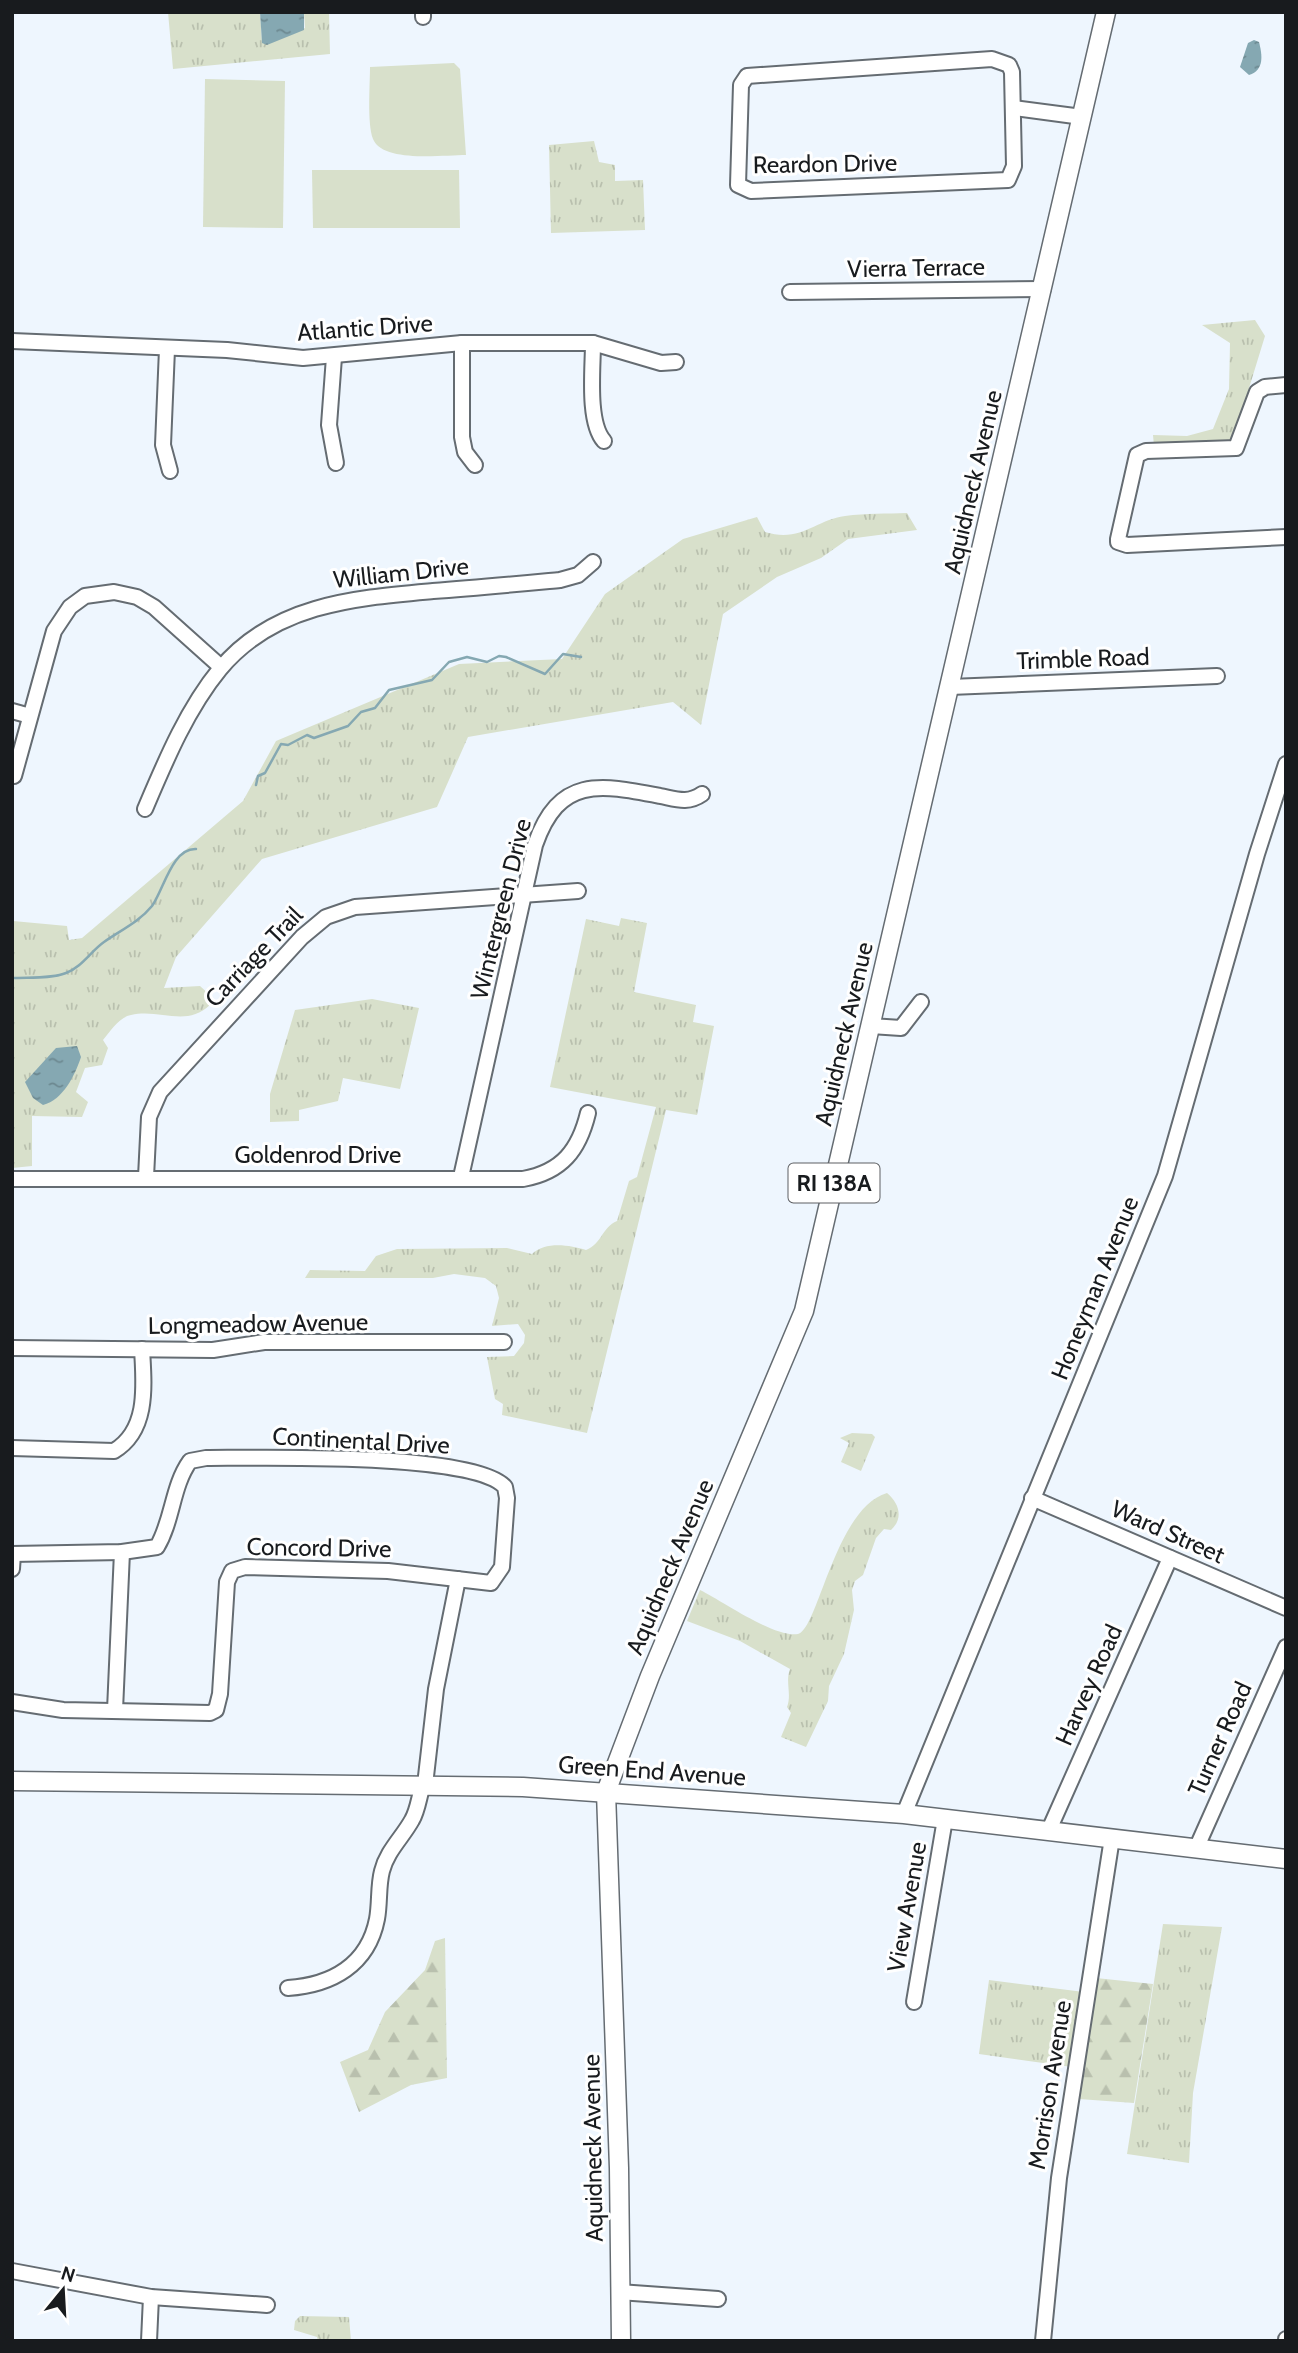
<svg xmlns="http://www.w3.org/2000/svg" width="1298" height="2353" font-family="Cabin,sans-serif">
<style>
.grass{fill:url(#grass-tufts)}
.forest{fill:url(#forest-firs)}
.pitch{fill:#d8e0cb}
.water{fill:url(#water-ripples)}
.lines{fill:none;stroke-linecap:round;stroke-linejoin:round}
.stream{stroke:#85a8b2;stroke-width:2.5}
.minor-casing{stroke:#656c72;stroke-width:18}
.major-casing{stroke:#656c72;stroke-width:21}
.minor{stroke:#fff;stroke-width:14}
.major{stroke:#fff;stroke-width:18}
.labels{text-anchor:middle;stroke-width:6;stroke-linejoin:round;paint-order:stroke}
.shield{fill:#fff;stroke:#5d5f62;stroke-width:2}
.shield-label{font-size:23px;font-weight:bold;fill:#181b1e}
.street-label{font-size:24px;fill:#181b1e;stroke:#fff}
</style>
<defs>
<pattern id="grass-tufts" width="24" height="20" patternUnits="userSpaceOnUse" patternTransform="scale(1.75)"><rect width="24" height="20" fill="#d8e0cb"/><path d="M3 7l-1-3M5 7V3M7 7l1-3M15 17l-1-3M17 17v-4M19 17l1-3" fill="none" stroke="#b9c0ae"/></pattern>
<pattern id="forest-firs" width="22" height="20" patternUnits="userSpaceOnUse" patternTransform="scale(1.75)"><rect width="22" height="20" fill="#d8e0cb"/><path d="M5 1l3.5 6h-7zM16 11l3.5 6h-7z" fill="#b9c0ae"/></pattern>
<pattern id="water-ripples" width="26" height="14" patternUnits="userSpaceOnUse" patternTransform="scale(1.75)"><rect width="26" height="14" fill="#85a8b2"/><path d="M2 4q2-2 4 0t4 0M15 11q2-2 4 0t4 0" fill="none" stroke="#6c8890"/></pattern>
</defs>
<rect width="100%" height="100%" fill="#eef6fe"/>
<g class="grass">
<polygon points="168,12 260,12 262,42 305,28 304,12 329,12 330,54 173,69"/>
<polygon points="594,141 599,162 615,165 615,181 643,180 645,230 551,233 549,145"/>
<polygon points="1255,320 1265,336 1234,437 1230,442 1154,446 1153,435 1187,436 1213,429 1229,389 1230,343 1202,325"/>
<path d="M907 513 917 530 848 539 821 558 777 577 723 614 701 725 673 702 468 737 437 807 262 859 176 957 164 988 200 986 211 996 210 1005C186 1028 159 1008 131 1015 119 1017 110 1032 103 1040L108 1048 102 1065 85 1068 76 1092 88 1102 82 1117 32 1116V1166L12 1168V915L13 921 67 926 69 940 82 938 243 801 276 741 459 664 562 659 605 594 683 539 757 517 765 532C801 543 815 520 845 516 866 513 887 514 907 513Z"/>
<path d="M621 918 647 923 634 992 696 1005 693 1022 714 1026 697 1115 666 1110 587 1433 502 1415 503 1404 495 1399 487 1357 514 1356 524 1343 525 1335 518 1324 492 1326 499 1298 496 1286 485 1278 454 1274 433 1278H305L310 1270 365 1271 376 1256 397 1249 507 1248 532 1254C545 1241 570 1245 586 1250 602 1244 602 1227 617 1221L629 1181 637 1177 656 1107 550 1087 586 919 619 926Z"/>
<polygon points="372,999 419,1008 400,1089 343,1078 338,1101 299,1110 299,1121 270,1122 270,1094 295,1010"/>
<polygon points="852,1433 872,1434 875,1437 861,1471 841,1462 849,1443 840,1438"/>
<path d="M887 1493C899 1503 904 1518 891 1530L884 1529 876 1538 863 1575 855 1581 852 1590 854 1610 844 1654 829 1686 828 1701 806 1747 781 1737 791 1713 787 1707C792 1694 785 1682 790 1669L740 1641 687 1621 700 1590C721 1600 774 1638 798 1634 818 1630 835 1508 887 1493Z"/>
<polygon points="1163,1924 1222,1927 1193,2093 1189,2163 1127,2154"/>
<polygon points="989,1980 1084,1992 1072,2067 979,2054"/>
<polygon points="300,2316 349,2317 351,2341 318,2341 317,2337 294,2330 295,2321"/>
</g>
<g class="forest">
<polygon points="445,1938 447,2078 411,2085 359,2112 340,2062 368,2050 385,2012 425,1970 435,1941"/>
<polygon points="1096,1978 1153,1984 1134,2103 1079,2099"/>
</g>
<g class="pitch">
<path d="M454 63 460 69 466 155C442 155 383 163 373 139 367 123 370 85 370 67Z"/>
<polygon points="205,79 285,81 283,228 203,227"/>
<polygon points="312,170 459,170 460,228 313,228"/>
</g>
<g class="water">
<polygon points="260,12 304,12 304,30 267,45 262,43"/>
<path d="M1254 40 1259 42C1262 54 1265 70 1249 75L1240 67 1248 43Z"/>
<path d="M77 1046 81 1057C75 1075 63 1100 43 1105L33 1098 25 1082 56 1048Z"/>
</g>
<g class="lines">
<g class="stream">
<polyline points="256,785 258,776 265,773 281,744 288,745 307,735 314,738 348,726 361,712 375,708 389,690 432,680 449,662 467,657 487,662 499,656 506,657 545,674 563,654 581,657"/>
<path d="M12 978C29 977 51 979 66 973 82 967 91 951 104 942 121 930 139 922 152 906 164 889 172 848 196 849"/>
</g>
<g class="minor-casing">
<g id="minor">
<polyline points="423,12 423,17"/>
<polygon points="992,59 1009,65 1012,72 1014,166 1008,180 751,191 738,185 741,85 747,76"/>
<polyline points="1014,108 1082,117"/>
<polyline points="790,292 1043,289"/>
<polyline points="12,341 227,350 303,358 462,343 593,343 661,363 676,362"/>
<polyline points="462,343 462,437 465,452 475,465"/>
<path d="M593 343C593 368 587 422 604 441"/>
<polyline points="167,349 163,445 170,471"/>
<polyline points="334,357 329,425 336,463"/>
<polyline points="1286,385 1265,387 1257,392 1236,448 1146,451 1137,455 1118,539 1118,542 1127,545 1286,537"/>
<polyline points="950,687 1217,676"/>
<polyline points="12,711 30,716"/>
<polyline points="14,776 54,631 70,607 85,596 114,592 137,597 154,607 221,667"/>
<path d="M145 809C165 762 187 709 220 669 274 604 355 598 433 591 475 588 517 584 560 580L578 575 593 562"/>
<polyline points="871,1026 901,1028 921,1002"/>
<polyline points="146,1177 149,1117 160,1092 302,937 326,917 355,907 578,891"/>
<path d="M461 1177 535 845C559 776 599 784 660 796 676 799 688 804 702 794"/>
<path d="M12 1179H523C562 1172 579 1150 588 1113"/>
<polyline points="12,1348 213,1350 264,1342 504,1342"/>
<path d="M12 1448 114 1451C149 1430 144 1385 142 1349"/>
<polyline points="1032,1498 1286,1608"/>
<path d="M12 1554 122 1552 157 1547C173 1520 172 1486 190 1461L206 1458C259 1458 475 1452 505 1487L507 1498 502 1567 491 1583 388 1571 245 1567 232 1571 227 1582 220 1694 216 1710 210 1713 63 1710 12 1702"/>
<polyline points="12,1569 13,1554"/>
<polyline points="115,1710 122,1552"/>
<polyline points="425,1785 436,1689 458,1579"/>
<polyline points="904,1814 1165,1176 1257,854 1286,764"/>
<polyline points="1049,1830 1170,1558"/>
<polyline points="1196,1849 1286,1647"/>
<path d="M288 1988C332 1985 368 1965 377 1919 380 1903 378 1886 382 1871 387 1851 402 1838 412 1820 418 1810 419 1796 423 1785"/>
<polyline points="914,2002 945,1819"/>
<polyline points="12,2271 151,2297 267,2305"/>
<polyline points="619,2292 718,2299"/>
<polyline points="149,2341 151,2297"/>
<polyline points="1043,2341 1059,2178 1112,1838"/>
<polyline points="1286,2341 1286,2339"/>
</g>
</g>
<g class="major-casing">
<g id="major">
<polyline points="12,1781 523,1787 904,1814 1286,1859"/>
<polyline points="621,2341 619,2168 606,1792 650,1676 804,1311 1106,12"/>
</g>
</g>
<use href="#minor" class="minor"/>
<use href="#major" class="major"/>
</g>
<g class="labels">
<rect class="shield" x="788.5" y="1163.5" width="91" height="39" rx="5"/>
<g class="shield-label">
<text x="834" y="1191">RI 138A</text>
</g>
<g class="street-label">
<text transform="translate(825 164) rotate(-1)" y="8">Reardon Drive</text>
<text transform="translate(916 268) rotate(-1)" y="8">Vierra Terrace</text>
<text transform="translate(365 328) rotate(-4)" y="8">Atlantic Drive</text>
<text transform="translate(973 482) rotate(-77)" y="8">Aquidneck Avenue</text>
<text transform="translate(401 573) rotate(-6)" y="8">William Drive</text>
<text transform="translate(1083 659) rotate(-2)" y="8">Trimble Road</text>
<text transform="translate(501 909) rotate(-76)" y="8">Wintergreen Drive</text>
<text transform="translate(254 957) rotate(-46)" y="8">Carriage Trail</text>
<text transform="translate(844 1034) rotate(-77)" y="8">Aquidneck Avenue</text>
<text x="318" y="1163">Goldenrod Drive</text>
<text transform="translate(1095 1288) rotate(-68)" y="8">Honeyman Avenue</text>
<text transform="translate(258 1324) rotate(-1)" y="8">Longmeadow Avenue</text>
<text transform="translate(361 1441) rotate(3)" y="8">Continental Drive</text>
<text transform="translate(1168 1532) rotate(24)" y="8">Ward Street</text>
<text transform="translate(319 1548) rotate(1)" y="8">Concord Drive</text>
<text transform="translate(670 1567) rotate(-67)" y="8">Aquidneck Avenue</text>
<text transform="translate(1089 1685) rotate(-66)" y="8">Harvey Road</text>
<text transform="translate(1220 1739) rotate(-66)" y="8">Turner Road</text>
<text transform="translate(652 1771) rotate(4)" y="8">Green End Avenue</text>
<text transform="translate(907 1907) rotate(-80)" y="8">View Avenue</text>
<text transform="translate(1050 2085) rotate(-81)" y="8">Morrison Avenue</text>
<text transform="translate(593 2148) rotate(-91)" y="8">Aquidneck Avenue</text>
</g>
</g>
<rect width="1298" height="2353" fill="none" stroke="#181b1e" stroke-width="28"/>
<g transform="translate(63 2290) rotate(18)" stroke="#ffffff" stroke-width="5" paint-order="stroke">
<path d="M0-5L12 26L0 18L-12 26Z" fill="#181b1e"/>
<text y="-10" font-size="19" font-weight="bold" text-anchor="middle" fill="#181b1e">N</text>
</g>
</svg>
